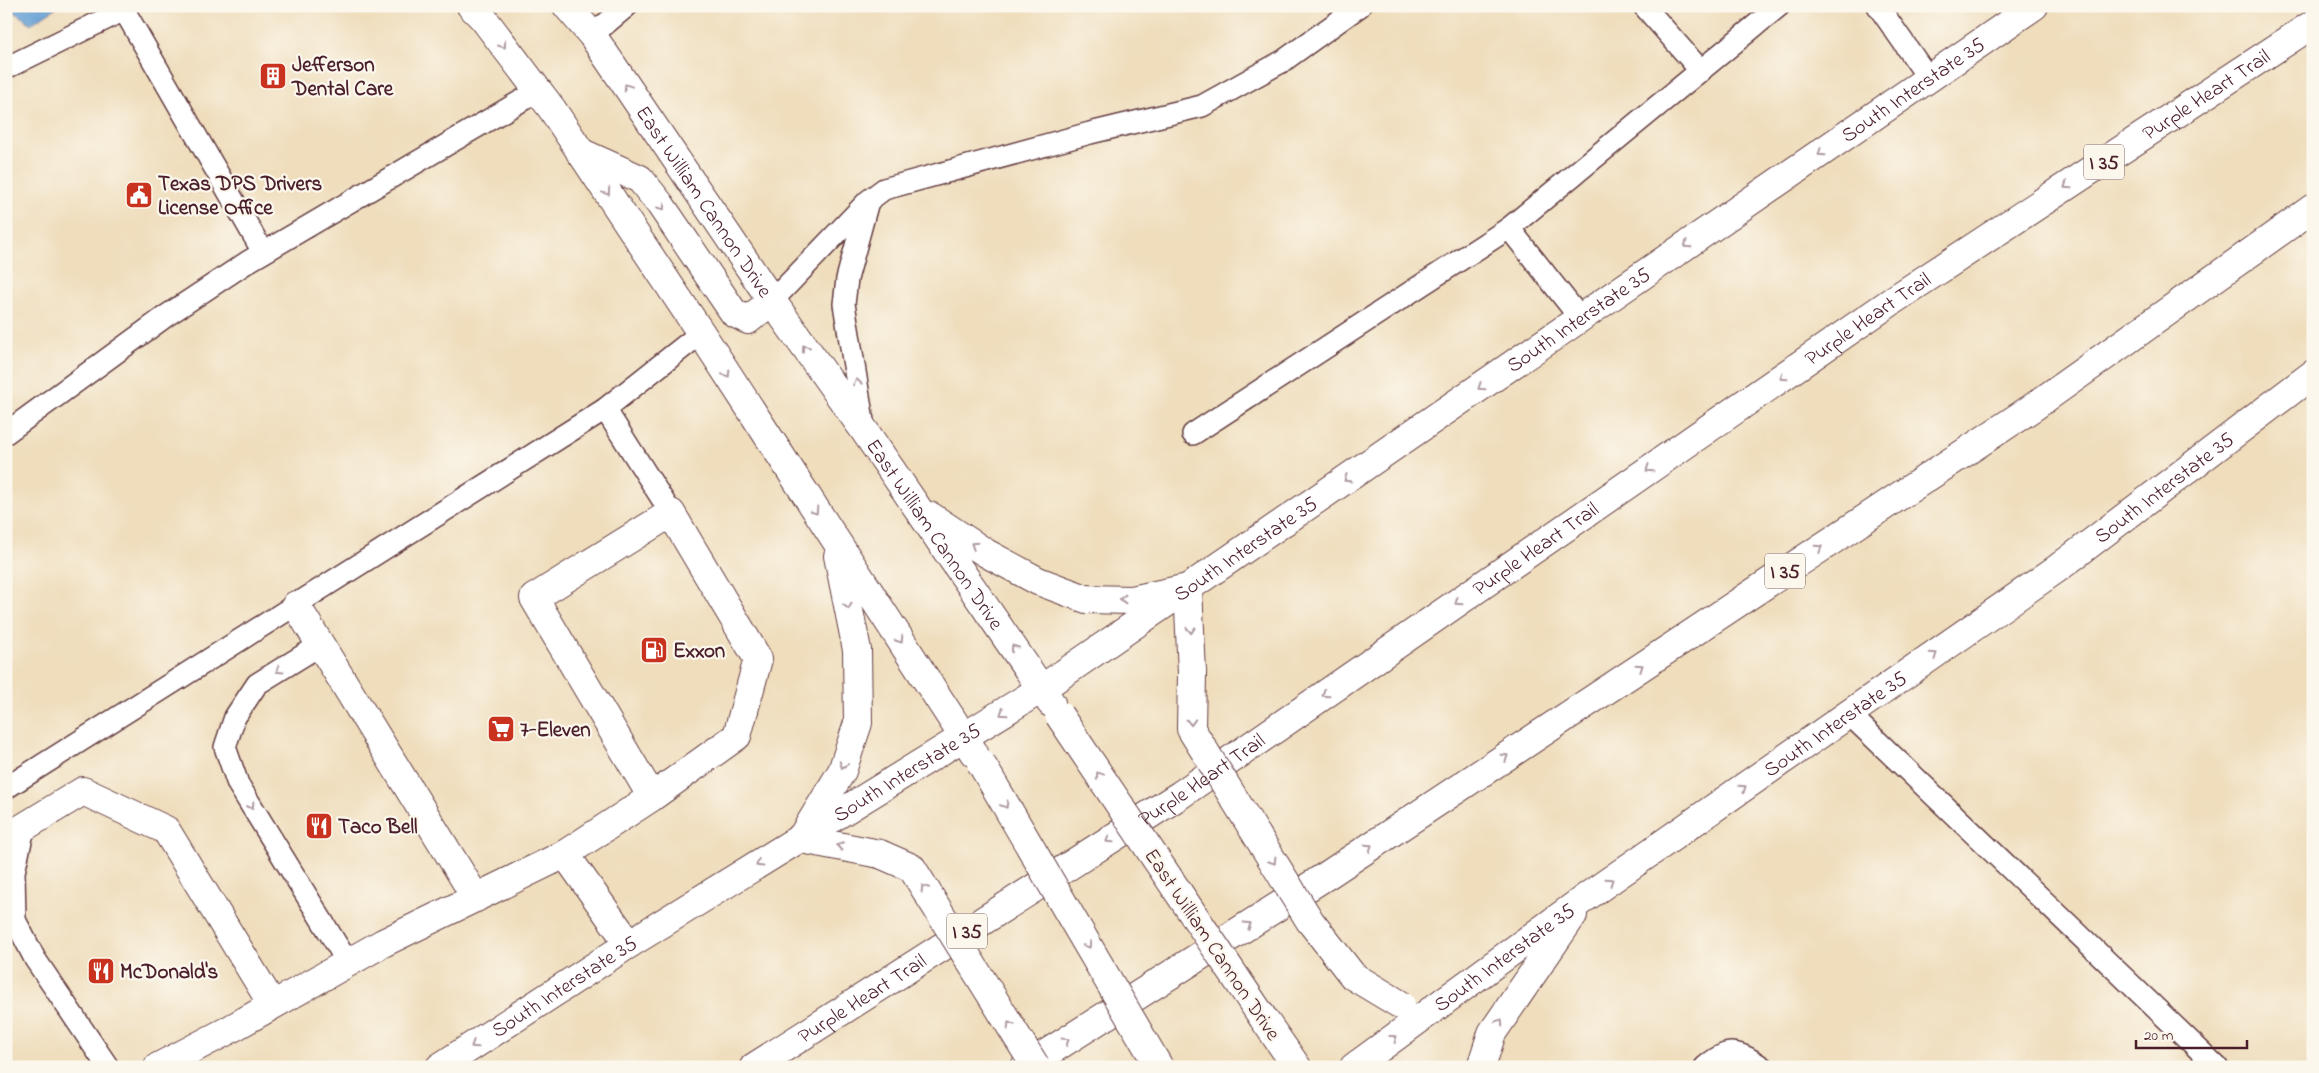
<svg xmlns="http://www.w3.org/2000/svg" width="2319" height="1073" font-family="'Indie Flower',sans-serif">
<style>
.water{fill:#649fd4;stroke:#575f80}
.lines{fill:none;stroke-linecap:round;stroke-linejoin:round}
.service-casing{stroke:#633c41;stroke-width:24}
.minor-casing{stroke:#633c41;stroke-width:30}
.secondary-casing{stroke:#633c41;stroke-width:30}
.motorway-casing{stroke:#633c41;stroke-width:30}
.service{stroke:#fff;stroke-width:21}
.minor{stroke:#fff;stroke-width:28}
.secondary{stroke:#fff;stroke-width:28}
.motorway{stroke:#fff;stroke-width:28}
.secondary-bridge-casing{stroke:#633c41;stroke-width:30;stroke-linecap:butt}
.secondary-bridge{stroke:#fff;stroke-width:28}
.oneway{stroke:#ae9aa0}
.labels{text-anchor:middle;stroke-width:4.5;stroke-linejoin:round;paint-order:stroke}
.shield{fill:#fbf7ec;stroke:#7f6065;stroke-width:1}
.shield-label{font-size:20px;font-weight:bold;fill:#4a1f2b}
.poi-label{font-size:21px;font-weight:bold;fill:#4a1f2b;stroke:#fbf7ec;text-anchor:start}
.street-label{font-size:21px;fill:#4a1f2b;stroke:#fbf7ec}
</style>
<rect width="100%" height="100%" fill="#fbf7ec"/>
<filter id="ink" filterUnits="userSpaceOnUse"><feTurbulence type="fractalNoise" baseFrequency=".02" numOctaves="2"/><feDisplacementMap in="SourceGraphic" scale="10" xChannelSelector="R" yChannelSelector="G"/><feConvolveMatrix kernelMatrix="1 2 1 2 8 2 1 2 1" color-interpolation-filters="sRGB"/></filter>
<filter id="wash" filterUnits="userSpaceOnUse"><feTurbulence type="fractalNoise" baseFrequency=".0096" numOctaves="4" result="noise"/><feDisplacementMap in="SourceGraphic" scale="20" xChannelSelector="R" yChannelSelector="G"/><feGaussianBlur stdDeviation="1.12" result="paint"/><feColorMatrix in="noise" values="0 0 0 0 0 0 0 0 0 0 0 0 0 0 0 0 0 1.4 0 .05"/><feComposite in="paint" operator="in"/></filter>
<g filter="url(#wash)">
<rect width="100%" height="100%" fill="#efddbc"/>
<polygon class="water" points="6,6 59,6 31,24"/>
</g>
<g filter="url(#ink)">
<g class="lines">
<g class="service-casing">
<g id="service">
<polyline points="1644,6 1701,71"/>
<polyline points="1878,6 1929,79"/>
<polyline points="592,35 627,6"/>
<polyline points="6,68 124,10 263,252"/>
<polyline points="1509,228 1580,318"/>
<polyline points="772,301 868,201 884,189 1090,133 1202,106 1283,61 1360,6"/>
<polyline points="605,409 671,513"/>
<polyline points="864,427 844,304 847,279 867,205"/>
<polyline points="6,433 166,316 249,261 538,91"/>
<polyline points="1193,434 1509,228 1779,6"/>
<polyline points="320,645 257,684 235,717 225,747 238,784 348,963"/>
<polyline points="1849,714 2217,1067"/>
<polyline points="6,788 605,409 701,333"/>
<polyline points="24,828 14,872 15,920 35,959 108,1067"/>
<path d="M1705 1067C1729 1047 1737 1050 1762 1067"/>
</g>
</g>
<g class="minor-casing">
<g id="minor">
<polyline points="296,605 476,898"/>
<polyline points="6,838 83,791 166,830 272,1004"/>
<polyline points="565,854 652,797 737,736 758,659 671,513 534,598 652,797"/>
<polyline points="158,1067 227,1031 383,943 565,854 629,944"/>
</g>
</g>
<g class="secondary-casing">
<g id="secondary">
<polyline points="471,6 483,18 552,109 701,333 974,753"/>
<path id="s1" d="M567 6 592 35 772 301 864 430 1051 703"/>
<polyline points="580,152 640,179 660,204 734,313 748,320 772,301"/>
<polyline points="930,516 986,553 1038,581 1086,599 1132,600 1188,588 1192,673"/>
<polyline points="803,835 842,771 858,723 857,650 838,556"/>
<polyline points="801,839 880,854"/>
<polyline points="1263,1018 1297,1067"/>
<path id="s2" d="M440 1067 629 944 1041 689 2034 6"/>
<path id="s3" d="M1354 1067 1585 898 2058 568 2313 374"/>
<polyline points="1481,1067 1492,1033 1573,915"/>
</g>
</g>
<g class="motorway-casing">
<g id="motorway">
<path id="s4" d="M754 1067 1180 795 1895 299 2313 24"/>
<polyline points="1025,1067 1329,874 2032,408 2313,208"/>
</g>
</g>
<use href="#service" class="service"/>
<use href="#minor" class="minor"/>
<use href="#secondary" class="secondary"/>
<use href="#motorway" class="motorway"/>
<g class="secondary-bridge-casing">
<g id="secondary-bridge">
<polyline points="1192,673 1191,729 1310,921 1353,976 1401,1005"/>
<polyline points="1059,715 1263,1018"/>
<polyline points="981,763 1159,1067"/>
<polyline points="880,854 912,868 1036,1067"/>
</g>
</g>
<use href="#secondary-bridge" class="secondary-bridge"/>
</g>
<defs><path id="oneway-chevron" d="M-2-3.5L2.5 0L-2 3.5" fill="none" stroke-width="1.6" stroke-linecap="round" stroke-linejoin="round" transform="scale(1.25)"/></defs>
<g class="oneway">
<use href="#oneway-chevron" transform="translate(503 45) rotate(53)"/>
<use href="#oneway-chevron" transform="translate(627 87) rotate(-124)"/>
<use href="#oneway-chevron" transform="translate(1821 153) rotate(146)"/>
<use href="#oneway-chevron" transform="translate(2067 186) rotate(147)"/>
<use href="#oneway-chevron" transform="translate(607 192) rotate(56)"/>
<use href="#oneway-chevron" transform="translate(662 207) rotate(55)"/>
<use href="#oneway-chevron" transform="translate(1687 245) rotate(146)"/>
<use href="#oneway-chevron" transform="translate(805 348) rotate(-126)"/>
<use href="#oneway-chevron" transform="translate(727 374) rotate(57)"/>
<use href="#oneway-chevron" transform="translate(1783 377) rotate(145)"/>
<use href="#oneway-chevron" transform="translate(857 382) rotate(-99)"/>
<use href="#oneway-chevron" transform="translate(1481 387) rotate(146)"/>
<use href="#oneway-chevron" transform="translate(1649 469) rotate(145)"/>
<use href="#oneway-chevron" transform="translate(1347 479) rotate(146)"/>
<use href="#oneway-chevron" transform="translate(815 511) rotate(57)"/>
<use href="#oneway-chevron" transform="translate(974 545) rotate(-147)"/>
<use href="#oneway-chevron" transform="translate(1819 548) rotate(-33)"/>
<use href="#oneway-chevron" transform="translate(1123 599) rotate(180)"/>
<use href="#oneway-chevron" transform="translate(1458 602) rotate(145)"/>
<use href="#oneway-chevron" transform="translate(848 606) rotate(79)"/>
<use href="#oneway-chevron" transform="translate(1191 630) rotate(87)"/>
<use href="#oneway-chevron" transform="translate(900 640) rotate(57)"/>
<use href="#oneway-chevron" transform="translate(1014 648) rotate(-125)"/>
<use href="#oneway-chevron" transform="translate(1934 655) rotate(-35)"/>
<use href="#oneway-chevron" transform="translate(1640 667) rotate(-34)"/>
<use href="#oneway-chevron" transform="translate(279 670) rotate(148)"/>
<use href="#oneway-chevron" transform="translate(1325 694) rotate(145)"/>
<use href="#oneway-chevron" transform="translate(1003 713) rotate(147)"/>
<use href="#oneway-chevron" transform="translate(1191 722) rotate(89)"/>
<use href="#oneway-chevron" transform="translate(1505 757) rotate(-34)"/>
<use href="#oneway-chevron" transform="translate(843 765) rotate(110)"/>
<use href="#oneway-chevron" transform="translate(1099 775) rotate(-124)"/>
<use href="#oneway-chevron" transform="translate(1743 788) rotate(-35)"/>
<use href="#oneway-chevron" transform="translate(1005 805) rotate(59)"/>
<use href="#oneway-chevron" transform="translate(251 806) rotate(58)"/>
<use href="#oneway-chevron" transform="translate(1109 840) rotate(147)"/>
<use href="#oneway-chevron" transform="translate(840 846) rotate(-169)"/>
<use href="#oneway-chevron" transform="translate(1369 847) rotate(-34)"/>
<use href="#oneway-chevron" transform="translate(1273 861) rotate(58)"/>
<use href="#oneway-chevron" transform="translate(759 864) rotate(148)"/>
<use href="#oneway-chevron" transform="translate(1610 881) rotate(-35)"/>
<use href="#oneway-chevron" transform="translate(924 888) rotate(-122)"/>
<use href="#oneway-chevron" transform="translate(1248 925) rotate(-32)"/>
<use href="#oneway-chevron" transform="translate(1088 945) rotate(59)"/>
<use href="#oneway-chevron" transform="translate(1500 1022) rotate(-56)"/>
<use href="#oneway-chevron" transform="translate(1010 1025) rotate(-122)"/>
<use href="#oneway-chevron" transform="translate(1394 1038) rotate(-36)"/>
<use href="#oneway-chevron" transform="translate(1066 1041) rotate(-32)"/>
<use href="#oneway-chevron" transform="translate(474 1045) rotate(147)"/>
</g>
</g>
<defs>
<g id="building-square" transform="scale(1.4375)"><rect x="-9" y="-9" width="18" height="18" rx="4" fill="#c8321e" stroke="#fbf7ec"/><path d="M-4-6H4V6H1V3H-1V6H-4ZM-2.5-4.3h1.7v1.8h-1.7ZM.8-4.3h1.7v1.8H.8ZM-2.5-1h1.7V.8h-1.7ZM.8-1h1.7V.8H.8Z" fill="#fff"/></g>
<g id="civic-square" transform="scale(1.4375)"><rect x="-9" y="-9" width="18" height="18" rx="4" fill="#c8321e" stroke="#fbf7ec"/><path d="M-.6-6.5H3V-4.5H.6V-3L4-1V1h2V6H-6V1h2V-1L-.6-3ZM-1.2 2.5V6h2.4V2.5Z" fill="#fff"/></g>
<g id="fuel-square" transform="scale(1.4375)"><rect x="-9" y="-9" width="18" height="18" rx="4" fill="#c8321e" stroke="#fbf7ec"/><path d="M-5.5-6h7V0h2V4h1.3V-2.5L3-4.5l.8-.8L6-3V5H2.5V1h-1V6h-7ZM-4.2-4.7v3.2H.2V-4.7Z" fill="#fff"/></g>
<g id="supermarket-square" transform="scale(1.4375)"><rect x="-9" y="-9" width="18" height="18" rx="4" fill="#c8321e" stroke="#fbf7ec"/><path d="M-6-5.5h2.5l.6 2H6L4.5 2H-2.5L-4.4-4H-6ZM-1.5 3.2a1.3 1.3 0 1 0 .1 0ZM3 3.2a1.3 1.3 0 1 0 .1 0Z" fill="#fff"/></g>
<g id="restaurant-square" transform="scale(1.4375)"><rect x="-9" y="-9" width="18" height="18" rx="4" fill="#c8321e" stroke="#fbf7ec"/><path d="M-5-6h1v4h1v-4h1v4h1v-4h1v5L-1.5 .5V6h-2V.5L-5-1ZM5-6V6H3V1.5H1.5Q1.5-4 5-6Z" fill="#fff"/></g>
</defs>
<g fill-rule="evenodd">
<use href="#building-square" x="273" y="76"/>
<use href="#civic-square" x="139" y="195"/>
<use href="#fuel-square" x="654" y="650"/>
<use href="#supermarket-square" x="501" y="729"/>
<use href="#restaurant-square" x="319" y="826"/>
<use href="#restaurant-square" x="101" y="971"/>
</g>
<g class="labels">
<g class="shield">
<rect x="2084" y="144.5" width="40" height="35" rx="4"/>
<rect x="1765" y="553.5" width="40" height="35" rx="4"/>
<rect x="947" y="913.5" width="40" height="35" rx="4"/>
</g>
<g class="shield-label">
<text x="2104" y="169">I 35</text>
<text x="1785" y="578">I 35</text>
<text x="967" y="938">I 35</text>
</g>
<g class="poi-label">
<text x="292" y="71">Jefferson<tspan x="292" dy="24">Dental Care</tspan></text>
<text x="158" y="190">Texas DPS Drivers<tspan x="158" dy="24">License Office</tspan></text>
<text x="673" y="657">Exxon</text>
<text x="520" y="736">7-Eleven</text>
<text x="338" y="833">Taco Bell</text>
<text x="120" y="978">McDonald's</text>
</g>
<g class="street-label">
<text dy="7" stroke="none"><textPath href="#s2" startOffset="1768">South Interstate 35</textPath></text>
<text dy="7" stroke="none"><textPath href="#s4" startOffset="1748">Purple Heart Trail</textPath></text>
<text dy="7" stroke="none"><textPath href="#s1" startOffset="239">East William Cannon Drive</textPath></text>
<text dy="7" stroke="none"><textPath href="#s4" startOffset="1342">Purple Heart Trail</textPath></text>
<text dy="7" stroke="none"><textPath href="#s2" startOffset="1362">South Interstate 35</textPath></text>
<text dy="7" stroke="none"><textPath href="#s3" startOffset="996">South Interstate 35</textPath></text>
<text dy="7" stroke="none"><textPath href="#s1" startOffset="644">East William Cannon Drive</textPath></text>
<text dy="7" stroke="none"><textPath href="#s4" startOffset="938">Purple Heart Trail</textPath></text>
<text dy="7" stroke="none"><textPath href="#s2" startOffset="958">South Interstate 35</textPath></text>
<text dy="7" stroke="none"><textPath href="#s3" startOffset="591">South Interstate 35</textPath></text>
<text dy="7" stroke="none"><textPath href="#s2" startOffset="552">South Interstate 35</textPath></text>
<text dy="7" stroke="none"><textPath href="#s4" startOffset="532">Purple Heart Trail</textPath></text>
<text transform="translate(1213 944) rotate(56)" y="7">East William Cannon Drive</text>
<text dy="7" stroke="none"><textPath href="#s3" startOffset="186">South Interstate 35</textPath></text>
<text dy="7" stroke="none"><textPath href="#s2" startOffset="148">South Interstate 35</textPath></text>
<text dy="7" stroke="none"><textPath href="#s4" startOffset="128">Purple Heart Trail</textPath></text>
</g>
</g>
<rect width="2319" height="1073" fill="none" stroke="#fbf7ec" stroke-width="25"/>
<path d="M2136 1040v8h111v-8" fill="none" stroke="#4a1f2b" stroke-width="2.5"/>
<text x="2144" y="1040" font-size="15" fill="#4a1f2b" stroke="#fbf7ec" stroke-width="4" paint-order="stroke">20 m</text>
</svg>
